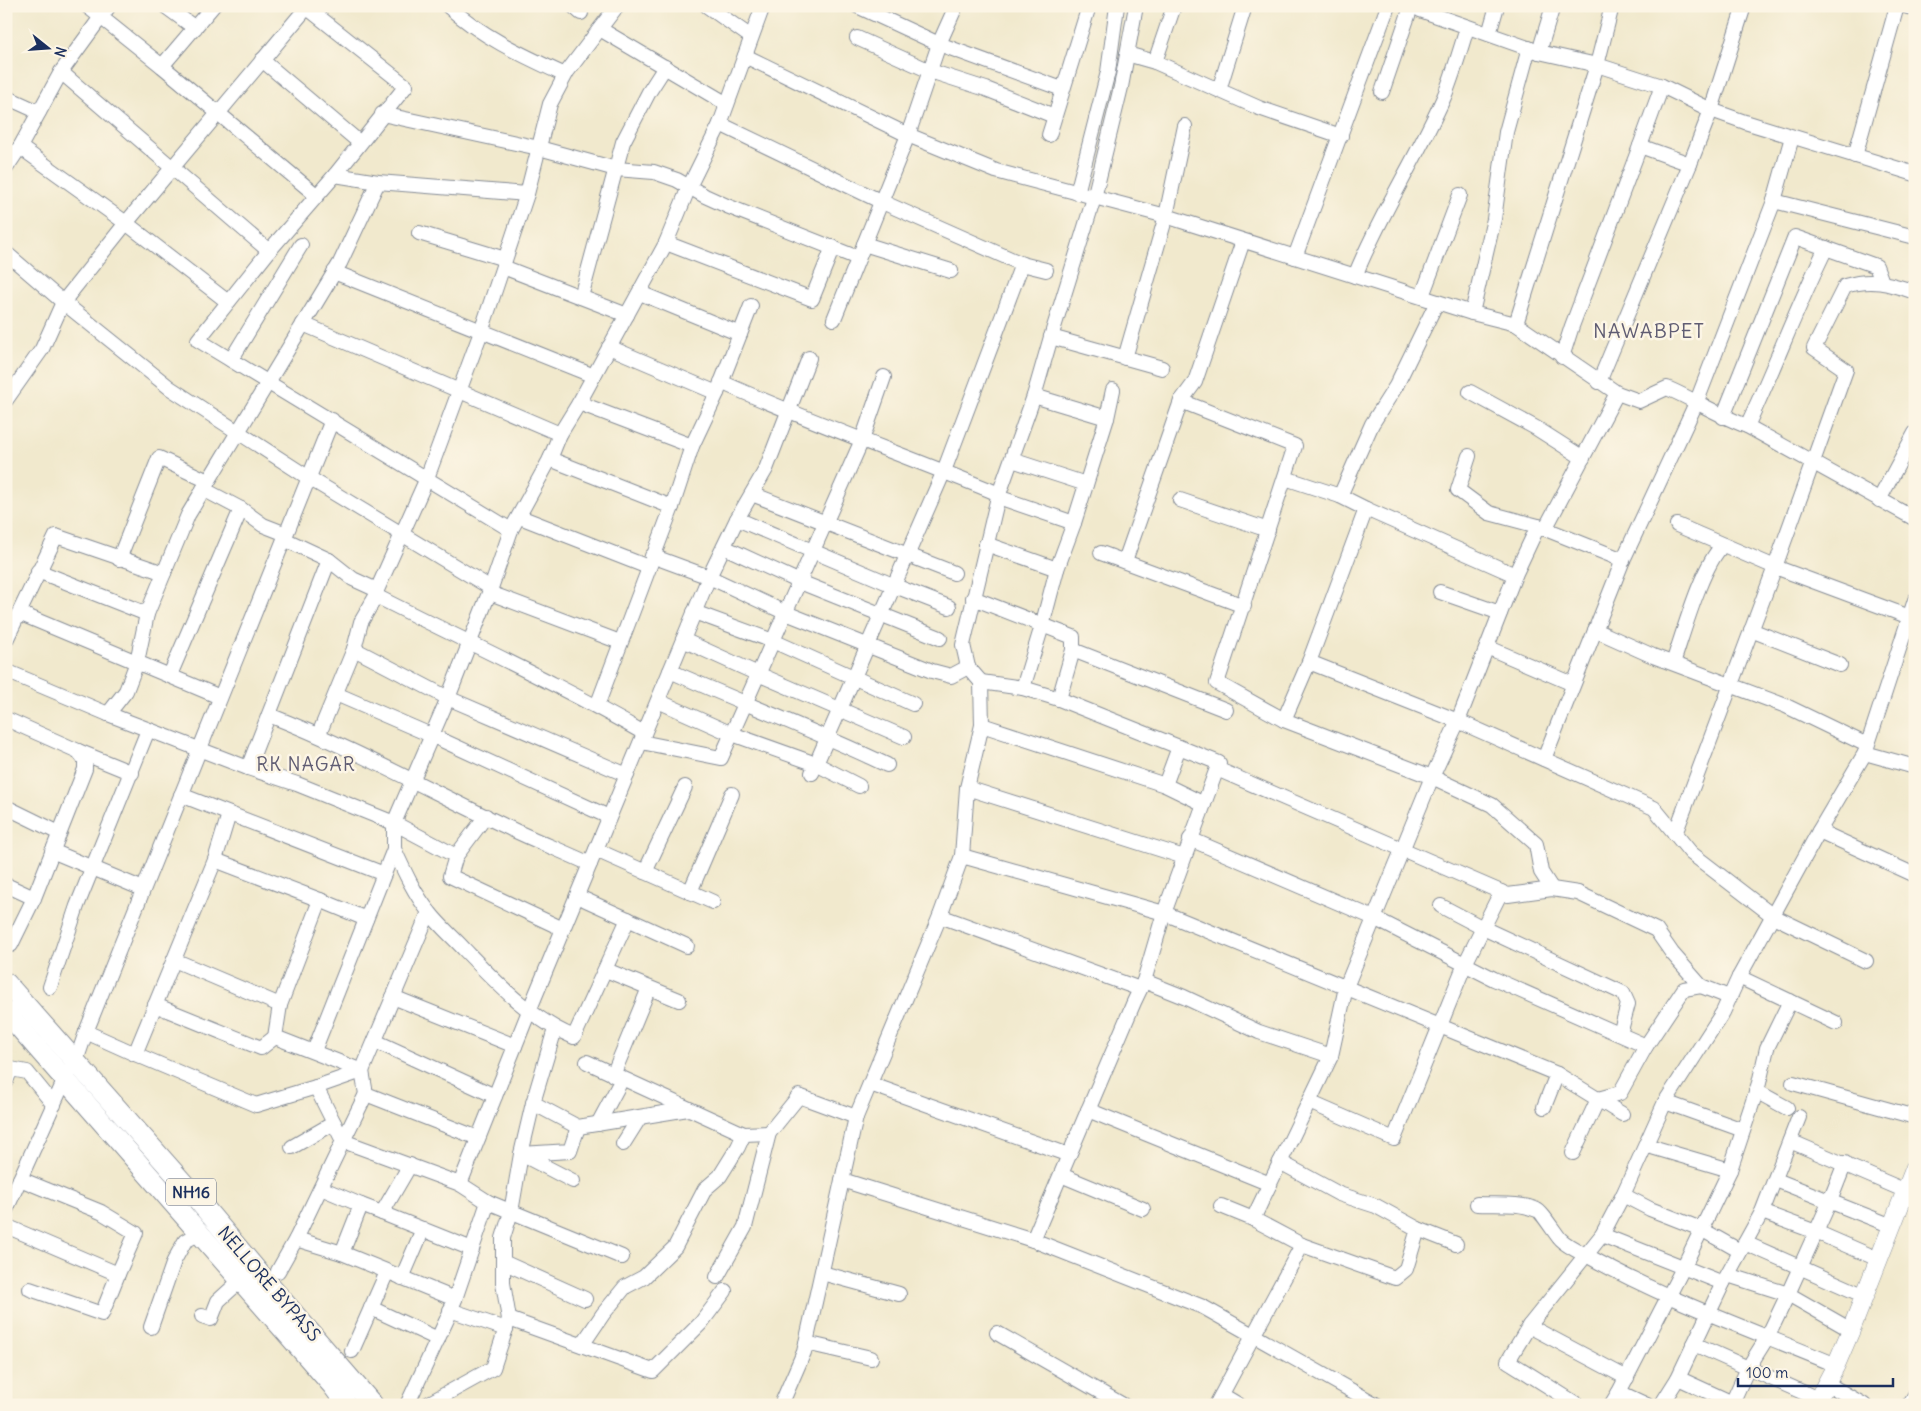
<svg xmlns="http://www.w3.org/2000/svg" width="1921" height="1411" font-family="Delius,sans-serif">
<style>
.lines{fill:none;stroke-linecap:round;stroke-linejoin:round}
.minor-casing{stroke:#868c96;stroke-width:16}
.major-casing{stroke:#868c96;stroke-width:19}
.highway-casing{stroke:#868c96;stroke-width:22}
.minor{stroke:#fff;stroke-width:14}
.major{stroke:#fff;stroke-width:18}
.highway{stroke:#fff;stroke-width:20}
.labels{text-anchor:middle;stroke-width:5;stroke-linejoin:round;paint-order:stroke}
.shield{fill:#fcf5e5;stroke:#5e6a86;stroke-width:1}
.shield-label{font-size:16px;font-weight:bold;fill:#1b2f5e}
.street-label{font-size:18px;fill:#1b2f5e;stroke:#fcf5e5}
.neighbourhood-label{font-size:19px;letter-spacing:1px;fill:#605d73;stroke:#fcf5e5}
.quarter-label{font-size:20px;letter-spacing:1px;fill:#605d73;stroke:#fcf5e5}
</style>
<rect width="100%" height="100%" fill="#fcf5e5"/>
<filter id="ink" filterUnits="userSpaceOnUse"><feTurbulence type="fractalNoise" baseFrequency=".02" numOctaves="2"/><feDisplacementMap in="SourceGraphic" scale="10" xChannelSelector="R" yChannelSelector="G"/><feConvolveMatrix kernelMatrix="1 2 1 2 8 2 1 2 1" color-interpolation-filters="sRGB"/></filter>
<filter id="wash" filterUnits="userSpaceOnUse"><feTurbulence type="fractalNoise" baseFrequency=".0096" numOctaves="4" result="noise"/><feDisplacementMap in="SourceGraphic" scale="20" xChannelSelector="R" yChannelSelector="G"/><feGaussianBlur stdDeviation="1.12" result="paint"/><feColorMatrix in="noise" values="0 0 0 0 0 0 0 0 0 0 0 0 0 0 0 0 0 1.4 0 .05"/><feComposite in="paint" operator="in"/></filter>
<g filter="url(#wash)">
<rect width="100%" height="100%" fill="#f1e9cd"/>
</g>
<g filter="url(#ink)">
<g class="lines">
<g class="minor-casing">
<g id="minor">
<polyline points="87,6 162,66 316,195"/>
<polyline points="165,6 195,28"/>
<polyline points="305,6 406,86 335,175 269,251 198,340 511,530"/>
<path d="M448 6C482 37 524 56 565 75"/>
<polyline points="573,6 581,13"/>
<polyline points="707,6 751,37"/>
<polyline points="857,6 939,44 1062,89"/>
<polyline points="1905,6 1915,9"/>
<polyline points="1420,10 1539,52 1597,65 1662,86 1711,110 1745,122 1915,174"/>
<polyline points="600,29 727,104"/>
<polyline points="1489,34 1497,6"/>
<polyline points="857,38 930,71 986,89 1054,116"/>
<polyline points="1539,52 1553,6"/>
<polyline points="1127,54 1155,62 1259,108 1341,136"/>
<path d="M745 56 908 135 996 171 1166 216 1472 313 1516 324 1617 393 1639 401 1667 388C1695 400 1719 416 1747 426L1915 519"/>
<polyline points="262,60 359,142"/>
<polyline points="1155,62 1174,6"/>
<polyline points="162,66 213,6"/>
<polyline points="61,72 269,251"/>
<polyline points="1219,90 1245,6"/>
<polyline points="1382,92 1410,10"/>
<polyline points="6,97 39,112"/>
<polyline points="382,114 539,148 616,169 654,172 677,180 705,196 727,206 858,258"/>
<polyline points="720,124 880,201 1022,264 1046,270"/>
<polyline points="1049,135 1089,6"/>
<polyline points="1640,146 1662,86"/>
<polyline points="20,147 126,223 228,302"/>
<polyline points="1855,156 1897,6"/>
<polyline points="6,168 20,147 61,72 109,6"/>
<polyline points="335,175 378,182 527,194"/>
<polyline points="378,182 340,263 188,515 147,614 137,662 126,691 108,714 248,768 297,784 394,823 448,698 491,588 511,530 550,459 560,434 579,403 666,243 689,187 720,124 763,6"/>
<polyline points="1077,193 1108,72 1117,6"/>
<polyline points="1774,201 1792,137"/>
<polyline points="419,233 505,259"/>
<polyline points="666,243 812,299 833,247"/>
<polyline points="864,244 951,271"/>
<polyline points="6,253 63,302 170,388 309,478 491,588"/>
<polyline points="1295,257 1388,6"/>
<polyline points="503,267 627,315"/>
<polyline points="334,272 594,376"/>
<path d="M1355 276C1380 214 1417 158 1444 97 1453 75 1460 51 1467 28"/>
<polyline points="640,293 740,334"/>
<polyline points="1422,296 1460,195"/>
<polyline points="581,297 623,142 649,92 665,67"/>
<polyline points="1472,313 1494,219 1506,132 1529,48"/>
<polyline points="834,319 908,135 939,44 956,6"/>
<polyline points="303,324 560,434"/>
<polyline points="1516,324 1597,65 1612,6"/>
<polyline points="1051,337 1162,368"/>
<polyline points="609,347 717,393"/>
<polyline points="1562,357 1572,326 1640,146 1690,164"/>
<polyline points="1125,358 1166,216 1185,126"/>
<polyline points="231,360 301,245"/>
<path d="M721 382C812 423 907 456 999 494"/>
<polyline points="1599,382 1690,164 1711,110 1744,6"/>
<polyline points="1470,392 1536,428 1583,458"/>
<polyline points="1034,396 1107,418"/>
<polyline points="6,400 42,349 63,302 126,223 308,6"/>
<polyline points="1181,401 1295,446 1217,683 1284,720 1432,777 1492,805 1536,844 1541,872 1552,889"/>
<polyline points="579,403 692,446"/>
<polyline points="1723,417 1795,237 1876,266 1882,282"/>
<path d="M1747 426C1775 367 1797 306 1826 248"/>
<polyline points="1469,456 1458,490 1489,513 1538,526 1623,560"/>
<polyline points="550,459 672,507"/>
<polyline points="1012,460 1086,484"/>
<polyline points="1285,478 1340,496 1366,509 1515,575"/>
<polyline points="203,489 241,509 263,525 286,534"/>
<polyline points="752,494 954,573"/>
<polyline points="1340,496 1372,424 1396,386 1437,302"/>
<polyline points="998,497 1074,523"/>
<polyline points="1180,500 1268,530"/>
<polyline points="1879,500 1915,433"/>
<polyline points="520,517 648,567"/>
<polyline points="737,519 895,586 949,607"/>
<polyline points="1677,525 1775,567 1915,619"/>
<polyline points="1545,529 1617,393"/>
<polyline points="284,539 329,560 353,579 377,590"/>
<polyline points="986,544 1057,569"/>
<polyline points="724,547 800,582 940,638"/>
<polyline points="1101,553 1244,606"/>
<polyline points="652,556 709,577 786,613 932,671 951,676 968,667"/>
<polyline points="119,559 159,458 208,481"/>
<polyline points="1125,561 1181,401 1195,382 1243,241"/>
<polyline points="38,571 147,614"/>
<polyline points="1440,592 1500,613"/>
<polyline points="490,593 620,642"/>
<path d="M376 596C466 642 557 683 644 733"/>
<polyline points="973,598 1073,637 1073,650 1059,699"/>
<polyline points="694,612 773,641 913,704"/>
<polyline points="19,613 220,697"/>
<polyline points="1595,630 1653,656 1786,706 1867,745"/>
<polyline points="1751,630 1840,665"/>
<polyline points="6,640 56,536 164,573"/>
<polyline points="683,640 758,674 904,737"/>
<polyline points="1487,647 1573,684"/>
<polyline points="354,649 448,698 627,775"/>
<polyline points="1073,650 1226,710"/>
<polyline points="1309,662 1458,721 1654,808 1691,853 1773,916 1866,961"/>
<path d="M1673 663C1683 634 1702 565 1723 545"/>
<polyline points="6,671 108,714"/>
<path d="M670 671C742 703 816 731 887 765"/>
<polyline points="170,675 241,509"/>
<polyline points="981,682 1023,688 1059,699 1219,763 1164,913 1144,981 1134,1002 1033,1240"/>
<polyline points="1023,688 1042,626 1057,569 1074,523 1107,418 1113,390"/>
<polyline points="336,694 433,736 609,817"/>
<polyline points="658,701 732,734 816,764 859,786"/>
<polyline points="597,706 672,507 692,446 717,393 751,306"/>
<path d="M269 715C351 747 427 789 507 827 534 840 562 851 590 864"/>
<polyline points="6,719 78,751 85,760 85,769 34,898 11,945 6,939"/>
<polyline points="1284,720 1309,662 1366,509"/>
<polyline points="982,725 1165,785 1204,804"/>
<polyline points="319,734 354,649 361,622 376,596 377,590 427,478 481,332 527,194 550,104 567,72 617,6"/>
<polyline points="641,742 721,758 862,440 884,377"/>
<polyline points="78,751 132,773"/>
<polyline points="1865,753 1915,767"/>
<polyline points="1544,759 1623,560 1697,401 1774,201 1915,237"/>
<polyline points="248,768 329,560"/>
<polyline points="1217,769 1508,895 1552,889 1578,893 1656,930 1672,953 1701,986 1729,997"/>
<polyline points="812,773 944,471 1022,264"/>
<polyline points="1165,785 1179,747"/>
<polyline points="967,788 1184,857"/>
<polyline points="181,795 384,874 314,1051"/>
<polyline points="6,807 59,833"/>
<polyline points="229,814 215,860 320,900 280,1005 275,1037 362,1071 429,912"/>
<polyline points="1819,831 1915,875"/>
<path d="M1675 834 1775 567 1846 370 1814 348 1845 286C1872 278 1888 283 1915 292"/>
<polyline points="1190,839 1374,918 1494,979 1646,1046 1684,989 1701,986"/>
<path d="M394 849C404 871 415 895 430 913 440 926 453 937 464 949 497 983 530 1019 574 1037L628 919"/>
<polyline points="596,850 713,902"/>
<polyline points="52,851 143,889"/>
<polyline points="456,856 486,816"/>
<polyline points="962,856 1164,913 1557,1074 1622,1114"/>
<polyline points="215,860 135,1054 86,1032 332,420"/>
<polyline points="645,872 685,787"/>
<polyline points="384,874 394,849 394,823 456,856 450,876 563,929"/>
<polyline points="6,885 34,898"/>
<polyline points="690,892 732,794"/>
<polyline points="577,896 687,946"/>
<polyline points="320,900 366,919"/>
<polyline points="1441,906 1483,928 1623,993 1628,1004 1620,1034"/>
<polyline points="940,916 1140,989"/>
<polyline points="174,960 280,1005"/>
<polyline points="606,970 679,1000"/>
<polyline points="1739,977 1836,1023"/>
<polyline points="1144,981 1184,997 1259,1032 1331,1056"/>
<polyline points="50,987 77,906 148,730"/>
<polyline points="393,997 515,1046"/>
<polyline points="155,1005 261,1048 275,1037"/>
<polyline points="375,1041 495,1096"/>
<polyline points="135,1054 256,1105 316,1087 362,1071 366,1094 478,1138"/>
<polyline points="587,1062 744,1134 769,1133"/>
<polyline points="613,1075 649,988"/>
<polyline points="6,1081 11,1069 27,1072 54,1105"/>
<polyline points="1793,1083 1915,1117"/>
<polyline points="870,1084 1069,1155"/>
<polyline points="1756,1091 1787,1108"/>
<polyline points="366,1094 343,1141 460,1184 529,1011 709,577 737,519 766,469 809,358"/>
<polyline points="1309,1102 1394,1139 1465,964 1501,892"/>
<polyline points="1665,1102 1743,1130"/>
<polyline points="533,1103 578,1127 688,1109"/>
<polyline points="1544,1107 1557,1074"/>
<polyline points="1088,1110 1270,1184"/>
<polyline points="598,1124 622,1079"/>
<polyline points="1790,1141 1906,1191"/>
<polyline points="623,1144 640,1117"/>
<polyline points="1645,1145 1730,1170"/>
<polyline points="292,1147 334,1123"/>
<polyline points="1573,1153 1598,1099 1620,1093 1646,1046"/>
<polyline points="1280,1162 1339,1194 1376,1206 1418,1229 1456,1244"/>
<polyline points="1061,1175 1143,1209"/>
<polyline points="842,1180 1033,1240 1203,1307 1377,1405"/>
<polyline points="1776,1180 1892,1226"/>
<polyline points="573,1181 521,1154 570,1151 578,1127"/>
<polyline points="460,1184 488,1202"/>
<polyline points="321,1188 361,1205"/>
<polyline points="1623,1195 1650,1209 1701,1229 1740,1251"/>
<path d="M1477 1204C1496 1205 1519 1202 1537 1210 1541 1211 1555 1233 1560 1239 1567 1246 1578 1251 1586 1255 1666 1300 1752 1330 1836 1365"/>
<polyline points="1221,1206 1253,1219 1302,1245 1395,1278 1406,1269 1418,1229"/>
<polyline points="6,1210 65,1079 76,1061 86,1032"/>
<polyline points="1762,1212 1816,1232 1878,1259"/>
<polyline points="382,1213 472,1249"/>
<polyline points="1253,1219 1331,1056 1346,987 1432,777 1458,721 1515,575 1538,526"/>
<polyline points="6,1226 118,1274 136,1233 101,1212 20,1179"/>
<polyline points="1602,1235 1723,1283"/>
<polyline points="296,1239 342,1253 361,1205 382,1213 410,1165"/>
<polyline points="1745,1243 1865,1296"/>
<polyline points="342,1253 455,1299 488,1202 622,1257"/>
<polyline points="503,1262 585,1299"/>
<polyline points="278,1271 296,1239 343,1141 316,1087"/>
<polyline points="822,1273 899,1294"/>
<polyline points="1728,1275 1788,1294 1851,1330"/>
<polyline points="717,1277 745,1227 769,1133 799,1096 856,1117"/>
<polyline points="402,1278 423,1229"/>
<polyline points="30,1289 102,1314 118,1274"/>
<polyline points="371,1308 438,1339"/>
<polyline points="450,1310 506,1329"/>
<polyline points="202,1316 211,1319 218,1301 241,1280"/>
<polyline points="509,1319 653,1371 701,1323 725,1291"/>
<polyline points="1529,1326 1627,1378"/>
<polyline points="151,1327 174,1261 185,1241 200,1233"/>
<polyline points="997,1333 1123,1405"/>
<polyline points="806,1343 871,1358"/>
<polyline points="1694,1344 1818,1399"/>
<polyline points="582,1345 603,1314 625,1287 644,1277 675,1247 705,1189 720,1176 738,1147 744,1134"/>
<polyline points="352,1351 387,1272"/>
<polyline points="1678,1378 1737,1405"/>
<polyline points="1826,1383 1864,1405"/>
<polyline points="1619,1392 1647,1405"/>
<polyline points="1222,1395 1239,1405"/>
<polyline points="1732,1403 1748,1368 1768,1336 1788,1294 1830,1201 1845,1163"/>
<polyline points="407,1405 448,1317 455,1299"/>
<polyline points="426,1405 493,1368 509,1319 503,1283 503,1238 511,1212 521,1154 533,1103 555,1029"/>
<polyline points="781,1405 804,1352 856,1117 940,916 962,856 967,788 982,725 981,682 968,667 963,645 998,497 1034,396 1051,337 1094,198 1121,87 1136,6"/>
<polyline points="1216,1405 1302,1245"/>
<polyline points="1578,1405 1508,1361 1529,1326 1602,1235 1623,1195 1665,1102 1723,1012 1739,977 1819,831 1865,753 1915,600"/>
<polyline points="1611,1405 1619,1392 1683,1268 1730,1170 1759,1083 1767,1048 1790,1001"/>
<polyline points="1661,1405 1678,1378 1723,1283 1762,1212 1799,1117"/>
<polyline points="1909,1405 1915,1395"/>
</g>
</g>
<g class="major-casing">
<polyline id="major" points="1815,1405 1836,1365 1851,1330 1915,1167"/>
</g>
<g class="highway-casing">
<g id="highway">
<polyline points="6,983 192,1193 269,1285 373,1405"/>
<polyline points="6,1012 333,1386 347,1405"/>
</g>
</g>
<use href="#minor" class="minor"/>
<use href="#major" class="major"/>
<use href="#highway" class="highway"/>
</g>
</g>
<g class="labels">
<rect class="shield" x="166" y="1178.5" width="50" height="27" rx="4"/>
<g class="shield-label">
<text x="191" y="1198">NH16</text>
</g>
<g class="street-label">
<text transform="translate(269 1284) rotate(49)" y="6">NELLORE BYPASS</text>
</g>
<g class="neighbourhood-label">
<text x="306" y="771">RK NAGAR</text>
</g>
<g class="quarter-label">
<text x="1649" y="338">NAWABPET</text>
</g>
</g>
<rect width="1921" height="1411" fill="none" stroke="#fcf5e5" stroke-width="25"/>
<g transform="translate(48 48) rotate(107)" stroke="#fcf5e5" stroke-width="4" paint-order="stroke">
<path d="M0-4L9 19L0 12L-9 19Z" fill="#1b2f5e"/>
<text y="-8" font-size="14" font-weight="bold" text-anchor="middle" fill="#1b2f5e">N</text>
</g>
<path d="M1738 1378v8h155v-8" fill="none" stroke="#1b2f5e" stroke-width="2.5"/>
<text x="1746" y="1378" font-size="15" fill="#1b2f5e" stroke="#fcf5e5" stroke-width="4" paint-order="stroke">100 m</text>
</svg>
